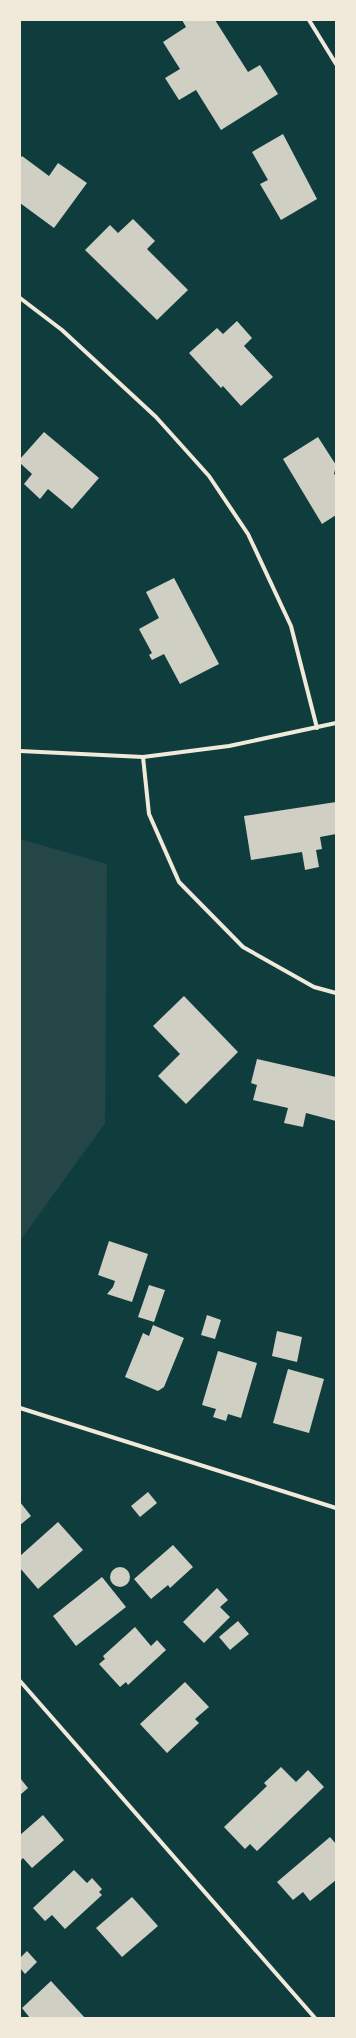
<svg xmlns="http://www.w3.org/2000/svg" width="356" height="2038" font-family="'Asap Condensed',sans-serif">
<style>
.green{fill:#244646}
.building{fill:#cfcfc3}
.lines{fill:none;stroke-linecap:round;stroke-linejoin:round}
.minor{stroke:#f1e9da;stroke-width:4}
</style>
<rect width="100%" height="100%" fill="#0f3d3e"/>
<polygon class="green" points="20,839 107,864 105,1123 20,1241"/>
<g class="building">
<polygon points="182,20 215,20 248,72 260,65 278,94 221,130 196,90 179,100 165,78 180,69 163,42 186,27"/>
<polygon points="283,134 317,199 281,220 260,184 268,180 252,152"/>
<polygon points="22,156 49,176 58,163 87,183 54,228 20,203 20,159"/>
<polygon points="133,219 155,241 147,249 188,290 157,320 85,250 110,225 118,233"/>
<polygon points="237,321 252,338 244,346 273,377 241,406 223,386 221,388 189,353 217,328 223,334"/>
<polygon points="44,432 99,478 72,509 48,489 40,499 24,484 32,474 20,463 20,459"/>
<polygon points="318,437 336,465 334,474 336,476 336,515 322,524 283,459"/>
<polygon points="174,578 219,664 180,684 164,654 152,660 149,655 152,653 139,629 159,618 146,592"/>
<polygon points="336,802 336,834 320,837 322,849 316,850 319,867 305,870 302,852 251,860 244,816"/>
<polygon points="184,996 238,1052 186,1104 158,1076 180,1054 153,1026"/>
<polygon points="257,1059 336,1077 336,1121 306,1113 303,1127 284,1123 288,1108 253,1100 257,1085 251,1083"/>
<polygon points="109,1241 148,1254 132,1302 107,1294 113,1287 115,1281 98,1275"/>
<polygon points="149,1285 165,1290 154,1322 138,1317"/>
<polygon points="207,1315 221,1320 215,1339 201,1335"/>
<polygon points="153,1325 184,1338 164,1387 158,1391 125,1377 143,1333 149,1336"/>
<polygon points="277,1331 302,1337 297,1362 272,1356"/>
<polygon points="218,1351 257,1363 241,1418 228,1414 226,1421 213,1417 216,1409 202,1405"/>
<polygon points="288,1369 324,1379 309,1433 273,1423"/>
<polygon points="148,1492 157,1503 140,1517 131,1506"/>
<polygon points="20,1502 31,1516 20,1525"/>
<polygon points="58,1522 83,1550 38,1589 20,1568 20,1556"/>
<polygon points="173,1545 193,1567 170,1588 168,1585 151,1599 134,1579"/>
<circle cx="120" cy="1577" r="10"/>
<polygon points="102,1577 126,1607 76,1646 53,1616"/>
<polygon points="217,1588 228,1600 220,1607 230,1617 204,1643 183,1622"/>
<polygon points="238,1621 249,1634 230,1650 219,1637"/>
<polygon points="135,1627 151,1646 157,1640 166,1650 128,1685 126,1682 120,1687 99,1664 105,1659 103,1656"/>
<polygon points="185,1682 209,1707 195,1719 199,1723 167,1753 140,1724"/>
<polygon points="281,1767 296,1782 308,1770 324,1787 257,1851 250,1844 245,1849 224,1827 267,1786 264,1783"/>
<polygon points="20,1778 28,1788 20,1795"/>
<polygon points="43,1815 64,1840 32,1868 23,1858 20,1861 20,1835"/>
<polygon points="330,1837 336,1844 336,1880 310,1901 303,1892 293,1900 277,1882"/>
<polygon points="74,1870 87,1883 92,1878 102,1889 99,1892 102,1895 65,1929 52,1915 45,1921 33,1908"/>
<polygon points="132,1897 158,1926 122,1957 96,1928"/>
<polygon points="27,1951 37,1962 25,1974 20,1968 20,1958"/>
<polygon points="51,1981 85,2018 30,2018 22,2008"/>
</g>
<g class="lines">
<g class="minor">
<polyline points="309,20 336,64"/>
<polyline points="20,298 62,330 156,417 209,476 248,534 291,626 317,728"/>
<polyline points="20,751 143,757 229,746 336,723"/>
<polyline points="143,757 149,814 179,882 243,947 314,987 336,993"/>
<polyline points="20,1408 336,1508"/>
<polyline points="20,1681 315,2018"/>
</g>
</g>
<rect width="356" height="2038" fill="none" stroke="#f1e9da" stroke-width="42"/>
</svg>
